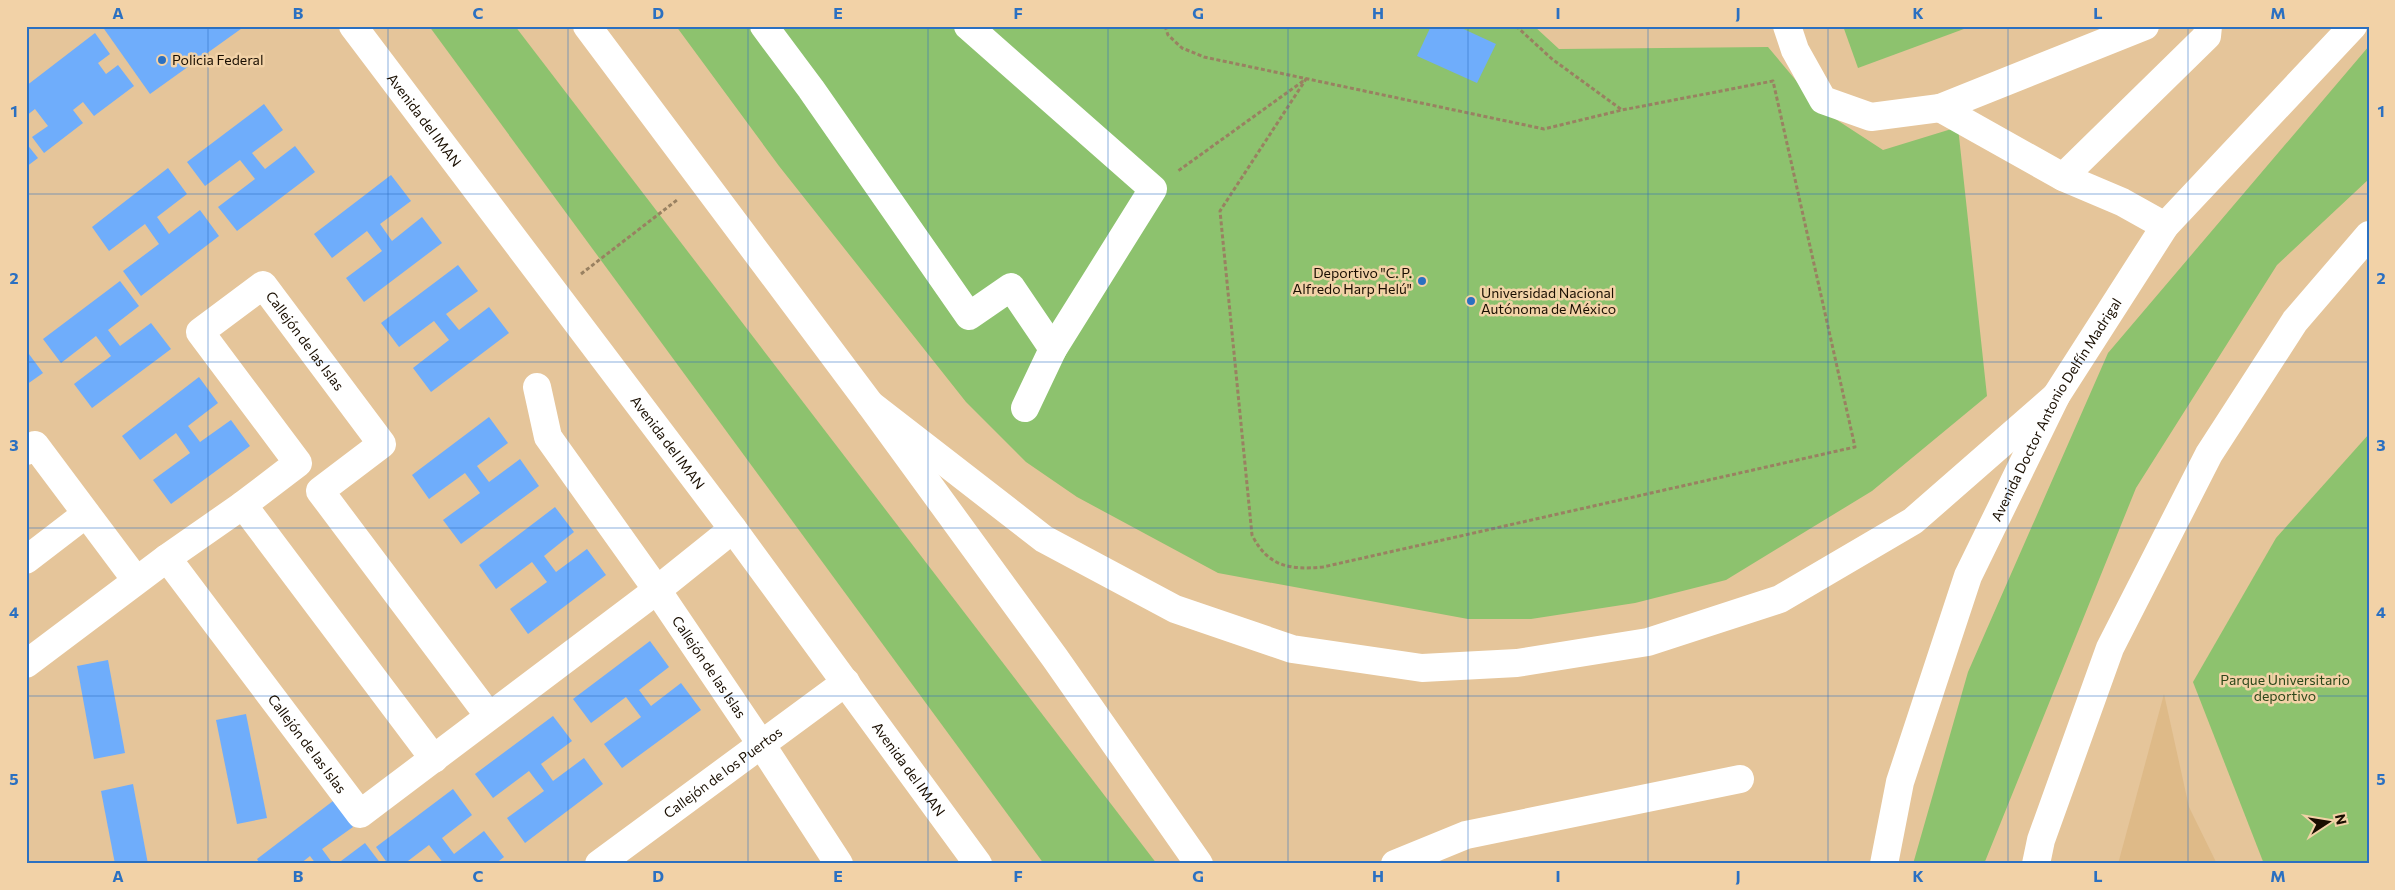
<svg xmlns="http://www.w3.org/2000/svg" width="2395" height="890" font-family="Commissioner,sans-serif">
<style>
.built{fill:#deba88}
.green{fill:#8dc26e}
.building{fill:#6fadfb}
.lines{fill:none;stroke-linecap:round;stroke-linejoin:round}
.path{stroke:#998161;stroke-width:3;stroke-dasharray:4 2.5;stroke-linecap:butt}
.minor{stroke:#fff;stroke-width:28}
.major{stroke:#fff;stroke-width:28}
.grid{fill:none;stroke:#2b70c1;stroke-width:1;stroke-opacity:0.55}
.poi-dot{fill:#2b70c1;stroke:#f2d2a7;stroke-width:2}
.labels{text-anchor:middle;stroke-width:5;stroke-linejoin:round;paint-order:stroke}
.poi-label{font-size:14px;fill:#190e01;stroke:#f2d2a7;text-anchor:start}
.street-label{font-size:14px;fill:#190e01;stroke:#f2d2a7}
.park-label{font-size:14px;fill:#2c471a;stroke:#f2d2a7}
.neatline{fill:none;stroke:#2b70c1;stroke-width:2}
.grid-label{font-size:16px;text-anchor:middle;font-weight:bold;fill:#2b70c1}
</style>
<rect width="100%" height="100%" fill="#e5c59a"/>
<polygon class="built" points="2164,694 2189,807 2217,864 2118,864"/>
<g class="green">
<polygon points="429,26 515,26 1157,864 1044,864"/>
<polygon points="676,26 1534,26 1559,49 1768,47 1820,109 1883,150 1958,127 1987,396 1872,491 1726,580 1635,603 1531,619 1468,619 1218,573 1077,497 1026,462 966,402 779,166"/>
<polygon points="1843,26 1972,26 1858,68"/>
<polygon points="2369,46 2369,179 2277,265 2136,488 1984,864 1913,864 1968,672 2108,353"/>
<polygon points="2369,434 2369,864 2264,864 2193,682 2276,538"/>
</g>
<g class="building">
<polygon points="102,26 245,26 150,94"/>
<polygon points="1431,26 1457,26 1496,44 1477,83 1417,56"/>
<polygon points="95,33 110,54 98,63 106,74 118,65 134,86 94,116 83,102 73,110 83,123 44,153 32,137 48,126 35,109 26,116 26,86"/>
<polygon points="264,104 283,130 252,153 265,169 295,146 315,172 237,231 218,207 255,179 240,160 205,186 187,162"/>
<polygon points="26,143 38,158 26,167"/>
<polygon points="168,168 187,194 157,217 169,234 200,210 219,236 141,296 123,271 159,244 145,224 109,251 92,227"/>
<polygon points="391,175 411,201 380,224 392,241 422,217 442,243 364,302 346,278 382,251 367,231 332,258 314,234"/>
<polygon points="458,265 478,291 446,314 459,330 489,307 509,333 431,392 413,368 449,340 434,321 399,347 381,323"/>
<polygon points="120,281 139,306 108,330 120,346 151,323 171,349 92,408 74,384 111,356 96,336 61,363 43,339"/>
<polygon points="26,350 43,373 26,385"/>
<polygon points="199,377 218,403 188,426 200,442 231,420 250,446 171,504 153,480 190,453 176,433 140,460 122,436"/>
<polygon points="489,417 508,443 477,466 489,482 520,459 539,486 461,544 443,520 480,493 465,473 429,499 412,475"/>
<polygon points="555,507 574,532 544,556 556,572 587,549 606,575 528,634 510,609 547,582 532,562 496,589 479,565"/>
<polygon points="650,641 669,667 639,690 651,706 681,683 701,710 622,768 604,744 641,717 626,697 591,723 573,699"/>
<polygon points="108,660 125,753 94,759 77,666"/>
<polygon points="246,714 267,818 237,824 216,720"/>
<polygon points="553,716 572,741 541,764 553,781 584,758 603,784 525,843 507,818 544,791 529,771 493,798 475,774"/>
<polygon points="133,784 148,864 115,864 101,791"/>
<polygon points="453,789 472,815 442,838 454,854 484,831 504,857 495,864 444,864 429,845 404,864 388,864 376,847"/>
<polygon points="333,801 353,827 322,849 333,864 316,864 310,856 300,864 260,864 257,859"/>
<polygon points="365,843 381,864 337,864"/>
</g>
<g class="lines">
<g class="path">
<path d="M1165 26 1168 35 1182 48 1204 57 1544 129 1622 110 1773 81 1855 447 1323 567C1290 570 1268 567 1252 535L1220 211 1306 79 1178 171"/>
<polyline points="1516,26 1552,59 1622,110"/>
<polyline points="581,274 677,200"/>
</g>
<g class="minor">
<polyline points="764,26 811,89 969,316 1011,287 1053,349"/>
<polyline points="968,26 1153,189 1053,349 1025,408"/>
<polyline points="1787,26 1795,50 1823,100 1871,117 1940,108"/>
<polyline points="2145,26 1940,108 2063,177 2122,202 2165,226"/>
<polyline points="2063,177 2207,36 2208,26"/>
<path id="s1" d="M537 387 548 437 657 590 761 744 839 864"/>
<polyline points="26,451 35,445 136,580"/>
<polyline points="167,558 243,505"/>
<polyline points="26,560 86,514"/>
<path id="s2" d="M26 664 167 558 360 814 657 590 733 529"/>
<path id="s3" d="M434 759 243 505 298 463 200 332 263 285 382 444 320 491 489 716"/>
<path id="s4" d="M599 864 846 682"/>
<polyline points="1395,864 1466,835 1740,779"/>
</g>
<g class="major">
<path id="s5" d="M353 26 733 529 978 864"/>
<polyline points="587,26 870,404 1055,658 1199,864"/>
<polyline points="870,404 1044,539 1175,609 1292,649 1422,668 1517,663 1648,642 1780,599 1913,521 2056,396"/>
<path id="s6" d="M1884 864 1900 782 1968 576 2056 396 2165 226 2353 26"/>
<polyline points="2036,864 2041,840 2110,648 2209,454 2295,321 2369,235"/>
</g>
</g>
<path class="grid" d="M208 26V864M388 26V864M568 26V864M748 26V864M928 26V864M1108 26V864M1288 26V864M1468 26V864M1648 26V864M1828 26V864M2008 26V864M2188 26V864M26 194H2369M26 362H2369M26 528H2369M26 696H2369"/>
<g class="poi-dot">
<circle cx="162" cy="60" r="5"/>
<circle cx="1422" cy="281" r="5"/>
<circle cx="1471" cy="301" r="5"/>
</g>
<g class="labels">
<g class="poi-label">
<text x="172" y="65">Policia Federal</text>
<text x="1412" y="278" text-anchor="end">Deportivo "C. P.<tspan x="1412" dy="16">Alfredo Harp Helú"</tspan></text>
<text x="1481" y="298">Universidad Nacional<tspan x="1481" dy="16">Autónoma de México</tspan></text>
</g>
<g class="street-label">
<text dy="5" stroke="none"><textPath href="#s5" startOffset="118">Avenida del IMAN</textPath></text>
<text dy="5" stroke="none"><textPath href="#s3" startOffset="699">Callejón de las Islas</textPath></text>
<text dy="5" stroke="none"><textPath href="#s6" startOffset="489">Avenida Doctor Antonio Delfín Madrigal</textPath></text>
<text dy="5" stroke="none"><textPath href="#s5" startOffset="522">Avenida del IMAN</textPath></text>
<text dy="5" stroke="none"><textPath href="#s1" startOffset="332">Callejón de las Islas</textPath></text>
<text dy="5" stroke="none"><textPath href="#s2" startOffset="409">Callejón de las Islas</textPath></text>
<text dy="5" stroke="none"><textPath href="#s5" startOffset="928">Avenida del IMAN</textPath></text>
<text dy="5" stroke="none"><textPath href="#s4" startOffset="154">Callejón de los Puertos</textPath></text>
</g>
<g class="park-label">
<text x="2285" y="685">Parque Universitario<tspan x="2285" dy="16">deportivo</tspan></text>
</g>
</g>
<rect width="2395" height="890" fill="none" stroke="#f2d2a7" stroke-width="55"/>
<g transform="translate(2328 822) rotate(78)" stroke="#f2d2a7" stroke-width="4" paint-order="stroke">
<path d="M0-4L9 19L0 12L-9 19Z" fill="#190e01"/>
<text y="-8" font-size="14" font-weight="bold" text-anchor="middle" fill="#190e01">N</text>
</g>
<rect x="28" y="28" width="2340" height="834" class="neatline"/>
<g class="grid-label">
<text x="118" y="19">A</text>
<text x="298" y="19">B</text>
<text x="478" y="19">C</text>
<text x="658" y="19">D</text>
<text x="838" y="19">E</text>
<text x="1018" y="19">F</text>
<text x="1198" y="19">G</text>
<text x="1378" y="19">H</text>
<text x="1558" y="19">I</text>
<text x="1738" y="19">J</text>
<text x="1918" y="19">K</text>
<text x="2098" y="19">L</text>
<text x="2278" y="19">M</text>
<text x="14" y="117">1</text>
<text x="2381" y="117">1</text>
<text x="14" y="284">2</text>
<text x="2381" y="284">2</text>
<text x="14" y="451">3</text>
<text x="2381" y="451">3</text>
<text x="14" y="618">4</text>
<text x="2381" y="618">4</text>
<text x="14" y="785">5</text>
<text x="2381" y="785">5</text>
<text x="118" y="882">A</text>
<text x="298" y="882">B</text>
<text x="478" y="882">C</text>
<text x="658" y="882">D</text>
<text x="838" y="882">E</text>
<text x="1018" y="882">F</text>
<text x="1198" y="882">G</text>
<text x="1378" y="882">H</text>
<text x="1558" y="882">I</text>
<text x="1738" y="882">J</text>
<text x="1918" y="882">K</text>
<text x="2098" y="882">L</text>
<text x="2278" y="882">M</text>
</g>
</svg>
